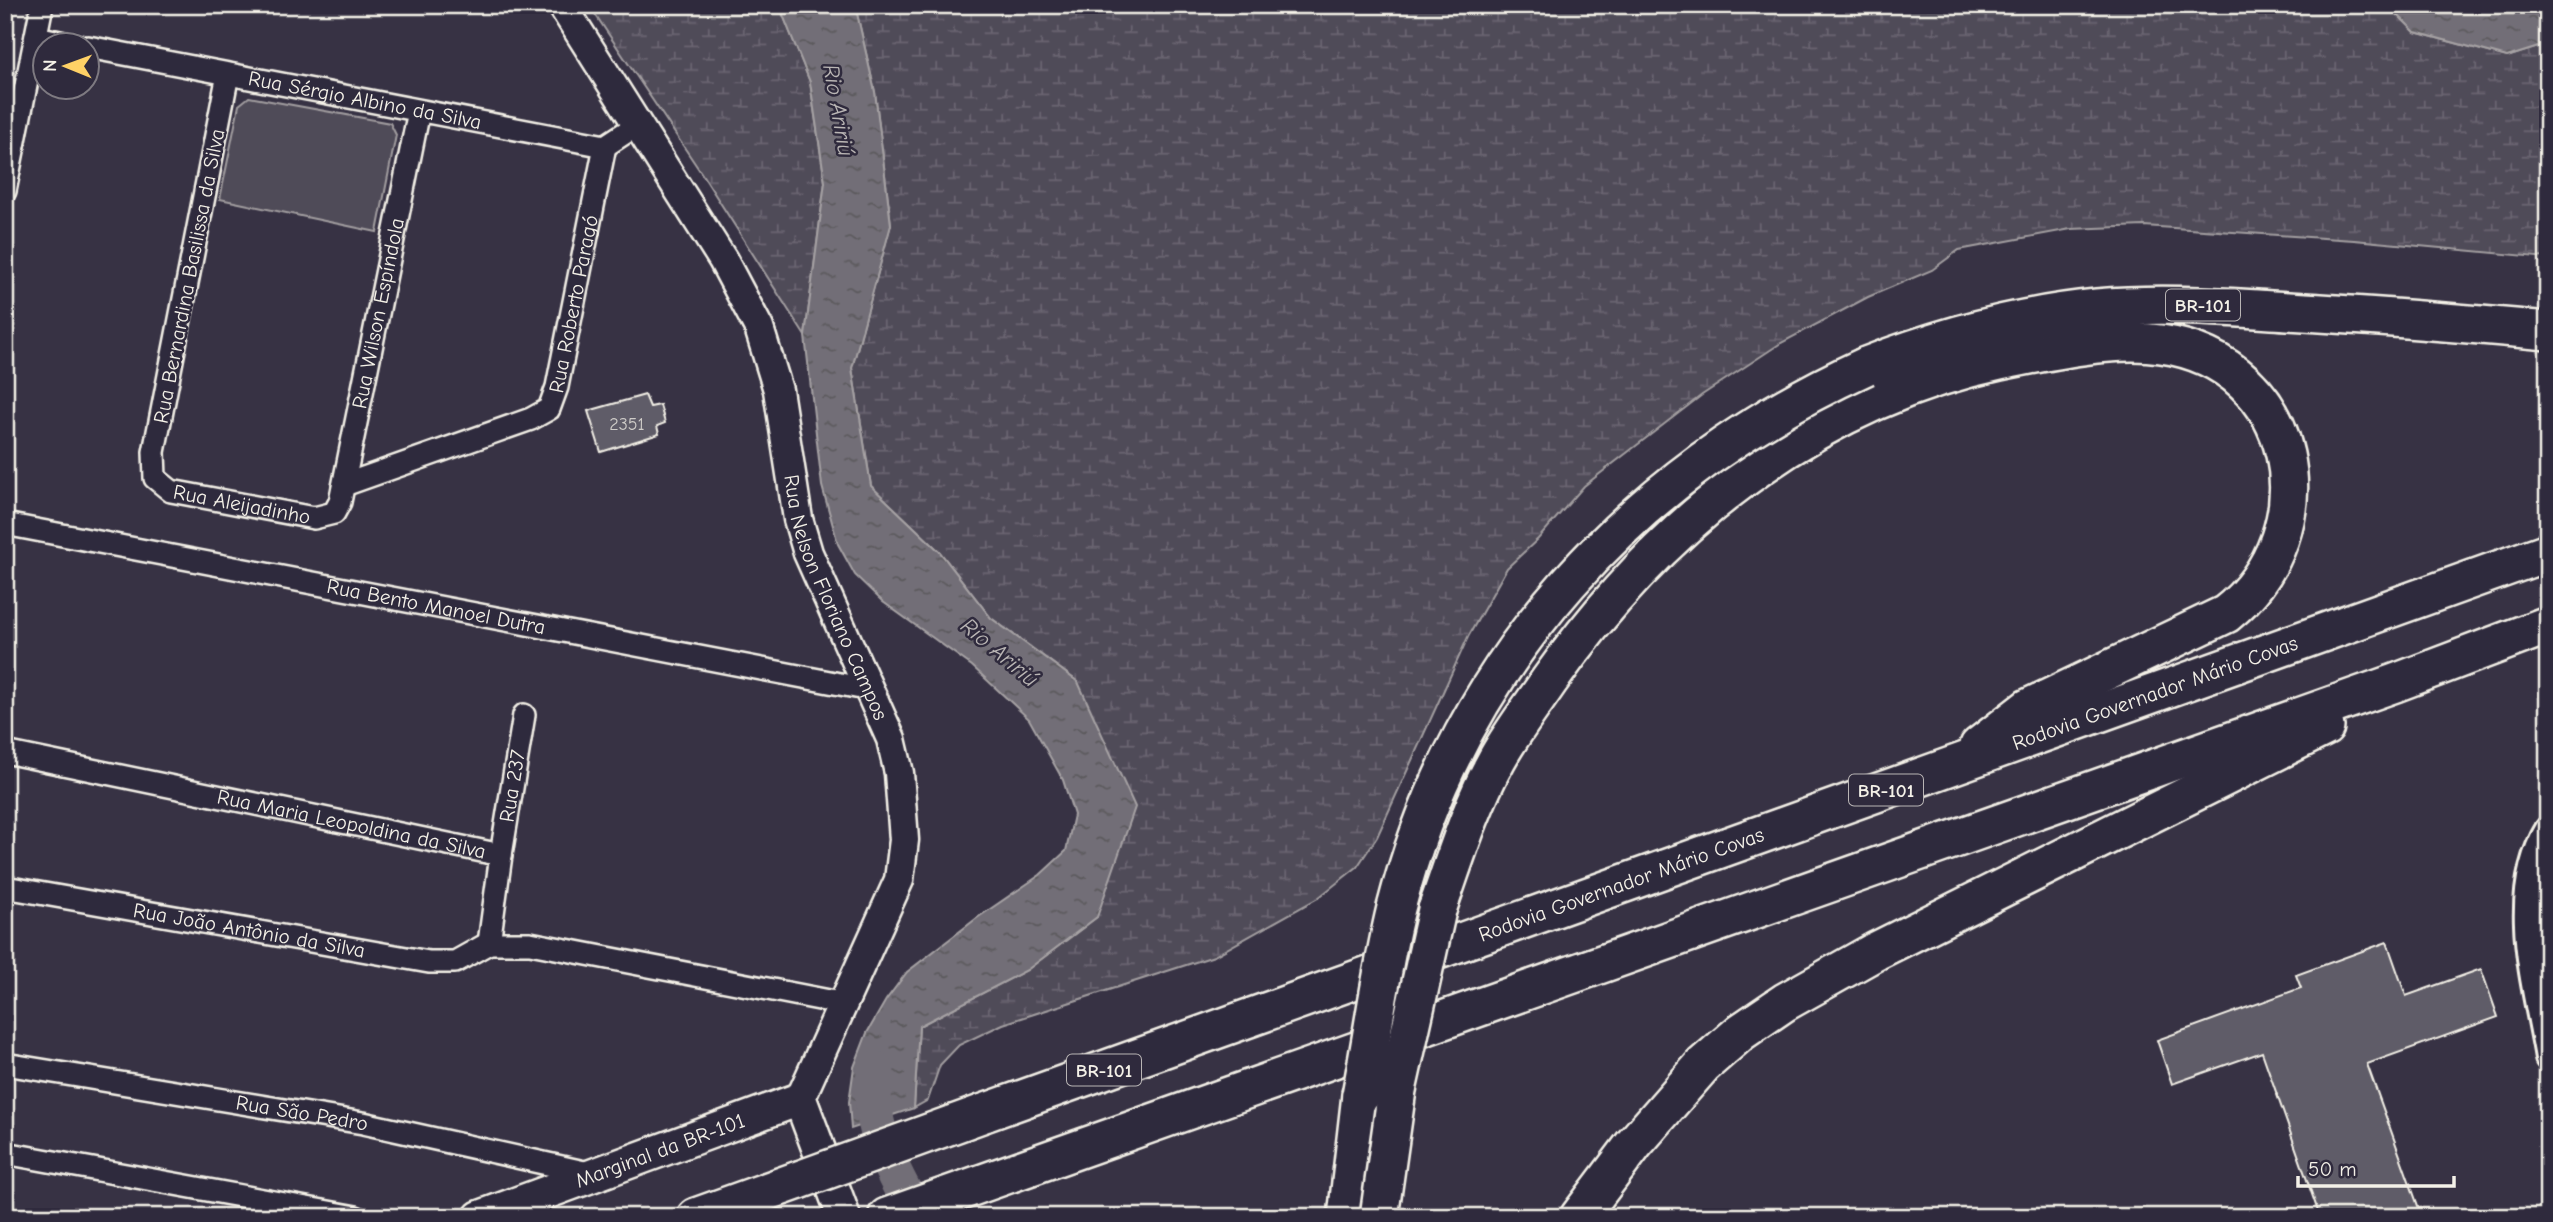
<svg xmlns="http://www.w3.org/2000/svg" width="2553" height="1222" font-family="'Comic Neue',sans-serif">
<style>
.wetland{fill:url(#wetland-marsh);stroke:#a29ea0;stroke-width:2}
.garden{fill:#504b59;stroke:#a29ea0;stroke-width:2}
.water{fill:url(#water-ripples);stroke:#a6a2a4;stroke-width:2}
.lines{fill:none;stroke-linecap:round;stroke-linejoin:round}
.river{stroke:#726e77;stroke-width:37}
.building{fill:#5f5c67;stroke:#f4f1e8;stroke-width:2}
.minor-casing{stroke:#f4f1e8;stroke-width:26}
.tertiary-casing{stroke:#f4f1e8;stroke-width:30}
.secondary-casing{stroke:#f4f1e8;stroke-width:33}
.primary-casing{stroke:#f4f1e8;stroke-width:37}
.motorway-casing{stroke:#f4f1e8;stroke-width:42}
.minor{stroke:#2f2a3d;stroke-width:21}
.tertiary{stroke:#2f2a3d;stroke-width:24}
.secondary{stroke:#2f2a3d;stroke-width:28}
.primary{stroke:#2f2a3d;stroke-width:32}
.motorway{stroke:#2f2a3d;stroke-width:37}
.motorway-bridge-casing{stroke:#f4f1e8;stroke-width:42;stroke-linecap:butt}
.motorway-bridge{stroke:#2f2a3d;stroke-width:37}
.labels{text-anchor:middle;stroke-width:5;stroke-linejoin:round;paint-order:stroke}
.number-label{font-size:18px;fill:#cfccc8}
.shield{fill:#2f2a3d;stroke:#b9b5b5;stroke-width:2}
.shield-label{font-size:19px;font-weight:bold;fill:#f4f1e8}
.street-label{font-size:21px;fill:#f4f1e8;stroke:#2f2a3d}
.water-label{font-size:23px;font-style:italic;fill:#bab6b5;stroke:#2f2a3d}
</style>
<defs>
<pattern id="wetland-marsh" width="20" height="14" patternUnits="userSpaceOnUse" patternTransform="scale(1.75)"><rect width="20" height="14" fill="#504b59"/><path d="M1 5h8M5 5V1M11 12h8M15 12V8" fill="none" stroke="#6a6571"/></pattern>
<pattern id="water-ripples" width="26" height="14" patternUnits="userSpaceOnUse" patternTransform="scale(1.75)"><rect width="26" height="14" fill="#726e77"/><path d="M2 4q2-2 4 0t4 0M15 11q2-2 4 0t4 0" fill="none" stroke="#5b595c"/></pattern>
</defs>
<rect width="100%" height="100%" fill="#373244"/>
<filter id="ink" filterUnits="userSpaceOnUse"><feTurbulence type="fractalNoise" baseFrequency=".0143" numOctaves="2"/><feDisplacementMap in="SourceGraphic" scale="14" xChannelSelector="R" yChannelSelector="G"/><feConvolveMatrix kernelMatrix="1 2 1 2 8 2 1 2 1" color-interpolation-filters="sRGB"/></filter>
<g filter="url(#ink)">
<g class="wetland">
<polygon points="589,5 779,5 810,82 825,182 805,336 700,171"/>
<polygon points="855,5 2388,5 2415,32 2507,57 2548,44 2548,258 2354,240 2144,226 2071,229 1959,250 1932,270 1868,297 1781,343 1702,395 1584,486 1538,539 1507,568 1468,637 1377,837 1357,867 1318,898 1214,956 1003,1024 959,1045 940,1065 928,1100 914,1108 919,1026 1027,970 1097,917 1078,682 991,618 939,551 871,486 852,368 891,224 875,92"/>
</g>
<polygon class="garden" points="249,97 390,123 396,135 377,232 220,199 239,105"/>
<g class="water">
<polygon points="779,5 855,5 875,92 891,225 852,368 871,486 939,551 991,618 1078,682 1135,807 1097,917 1027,970 919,1026 914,1108 851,1129 849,1102 854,1067 867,1033 886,1000 907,972 977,918 1040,875 1066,851 1074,815 1063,780 1029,719 972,666 883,602 855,575 838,544 822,486 805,336 825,182 810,82"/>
<polygon points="2388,5 2548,5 2548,44 2507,57 2415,32"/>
</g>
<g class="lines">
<path class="river" d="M876 1070C864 1121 893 1175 918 1217"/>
</g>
<g class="building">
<polygon points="645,395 650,407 660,405 665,423 657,426 659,434 601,452 588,411"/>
<polygon points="2387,942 2406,996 2481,969 2498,1017 2367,1064 2422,1217 2320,1217 2262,1052 2172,1084 2157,1040 2301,988 2296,975"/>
</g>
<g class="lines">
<g class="minor-casing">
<g id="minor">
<polyline points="36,37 79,46"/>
<path id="s1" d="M88 47 605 146 637 125"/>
<path id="s2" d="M228 74 154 452 155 478 171 491 314 518 334 513 340 502 419 111"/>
<polyline points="5,191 42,5"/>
<path id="s3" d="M344 485 531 419 549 409 557 387 605 146"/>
<path id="s4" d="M5 524 866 689"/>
<path id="s5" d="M5 752 501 855 489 943H530L845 1004"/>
<path id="s6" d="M501 855 524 715"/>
<path id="s7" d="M5 887 429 962H455L489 943"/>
<path id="s8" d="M5 1064 363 1123 593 1174"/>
<polyline points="5,1153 356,1217"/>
</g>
</g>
<g class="tertiary-casing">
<path id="tertiary" d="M2548 829C2507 897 2536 985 2548 1058"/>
</g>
<g class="secondary-casing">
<g id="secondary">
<path id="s9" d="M562 5 723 260 759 328 778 390 798 519 808 553 891 739 899 773 904 840 899 880 800 1099"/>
</g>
</g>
<g class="primary-casing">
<g id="primary">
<path id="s10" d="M480 1217 800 1099 844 1217"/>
</g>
</g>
<g class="motorway-casing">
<g id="motorway">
<path d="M1866 366C1941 337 2017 316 2097 308 2161 302 2224 307 2288 311 2375 316 2461 323 2548 331"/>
<path d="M1437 910C1455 859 1471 806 1497 759 1512 732 1532 706 1549 681 1659 525 1811 401 2000 361 2048 351 2113 337 2161 344 2300 363 2331 530 2226 614L2028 708 1979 746"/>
<path id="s11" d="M984 1113 2548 552"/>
<polyline points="696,1217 799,1180"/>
<polyline points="887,1217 2395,683 2548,625"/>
<polyline points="1347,1217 1361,1095"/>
<polyline points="1579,1217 1634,1144 1703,1065 1741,1032 1785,1002 1876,951 2325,727"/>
</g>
</g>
<use href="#minor" class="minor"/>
<use href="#tertiary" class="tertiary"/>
<use href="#secondary" class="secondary"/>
<use href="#primary" class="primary"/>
<use href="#motorway" class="motorway"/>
<g class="motorway-bridge-casing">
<g id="motorway-bridge">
<path d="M1361 1095C1373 1033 1381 969 1396 908 1460 658 1636 471 1866 366"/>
<polyline points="799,1180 984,1113"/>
<polyline points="1379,1217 1397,1090 1437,910"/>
</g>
</g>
<use href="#motorway-bridge" class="motorway-bridge"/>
</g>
</g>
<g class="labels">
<g class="number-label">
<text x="627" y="430">2351</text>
</g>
<g class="shield">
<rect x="2166" y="289.5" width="74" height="31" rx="5"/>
<rect x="1849" y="774.5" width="74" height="31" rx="5"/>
<rect x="1067" y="1054.5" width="74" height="31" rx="5"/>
</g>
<g class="shield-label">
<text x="2203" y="312">BR-101</text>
<text x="1886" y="797">BR-101</text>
<text x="1104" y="1077">BR-101</text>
</g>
<g class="street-label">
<text dy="7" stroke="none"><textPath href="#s1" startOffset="282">Rua Sérgio Albino da Silva</textPath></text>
<text transform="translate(189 276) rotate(-79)" y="7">Rua Bernardina Basilissa da Silva</text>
<text dy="7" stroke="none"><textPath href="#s3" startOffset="327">Rua Roberto Paragó</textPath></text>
<text dy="7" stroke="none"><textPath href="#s2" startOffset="803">Rua Wilson Espíndola</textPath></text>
<text dy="7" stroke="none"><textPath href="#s2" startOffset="504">Rua Aleijadinho</textPath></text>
<text dy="7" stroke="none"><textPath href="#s9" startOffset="660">Rua Nelson Floriano Campos</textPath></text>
<text dy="7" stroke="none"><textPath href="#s4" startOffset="439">Rua Bento Manoel Dutra</textPath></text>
<text dy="7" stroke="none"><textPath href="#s11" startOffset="1244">Rodovia Governador Mário Covas</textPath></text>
<text dy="7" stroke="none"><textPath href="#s6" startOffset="70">Rua 237</textPath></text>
<text dy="7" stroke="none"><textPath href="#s5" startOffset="354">Rua Maria Leopoldina da Silva</textPath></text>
<text dy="7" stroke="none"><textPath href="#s11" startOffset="677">Rodovia Governador Mário Covas</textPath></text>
<text dy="7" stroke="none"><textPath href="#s7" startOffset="248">Rua João Antônio da Silva</textPath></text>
<text dy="7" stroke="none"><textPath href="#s8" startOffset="301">Rua São Pedro</textPath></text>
<text dy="7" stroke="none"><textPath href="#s10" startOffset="192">Marginal da BR-101</textPath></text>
</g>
<g class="water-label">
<text transform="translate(839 110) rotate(80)" y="8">Rio Aririú</text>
<text transform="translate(1000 652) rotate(40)" y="8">Rio Aririú</text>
</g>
</g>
<rect width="2553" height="1222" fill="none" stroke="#2f2a3d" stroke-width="28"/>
<rect x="14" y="14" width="2525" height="1194" fill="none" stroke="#f4f1e8" stroke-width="2.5" filter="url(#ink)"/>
<g transform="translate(66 66) rotate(271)"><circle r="33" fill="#2f2a3d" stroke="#7e7a81" stroke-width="2"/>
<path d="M0-5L12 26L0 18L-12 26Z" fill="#ffd166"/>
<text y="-10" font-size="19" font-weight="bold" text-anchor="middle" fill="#f4f1e8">N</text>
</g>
<path d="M2298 1176v10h156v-10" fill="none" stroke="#f4f1e8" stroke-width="3.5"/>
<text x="2308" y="1176" font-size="21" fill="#f4f1e8" stroke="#2f2a3d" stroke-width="5" paint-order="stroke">50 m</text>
</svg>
